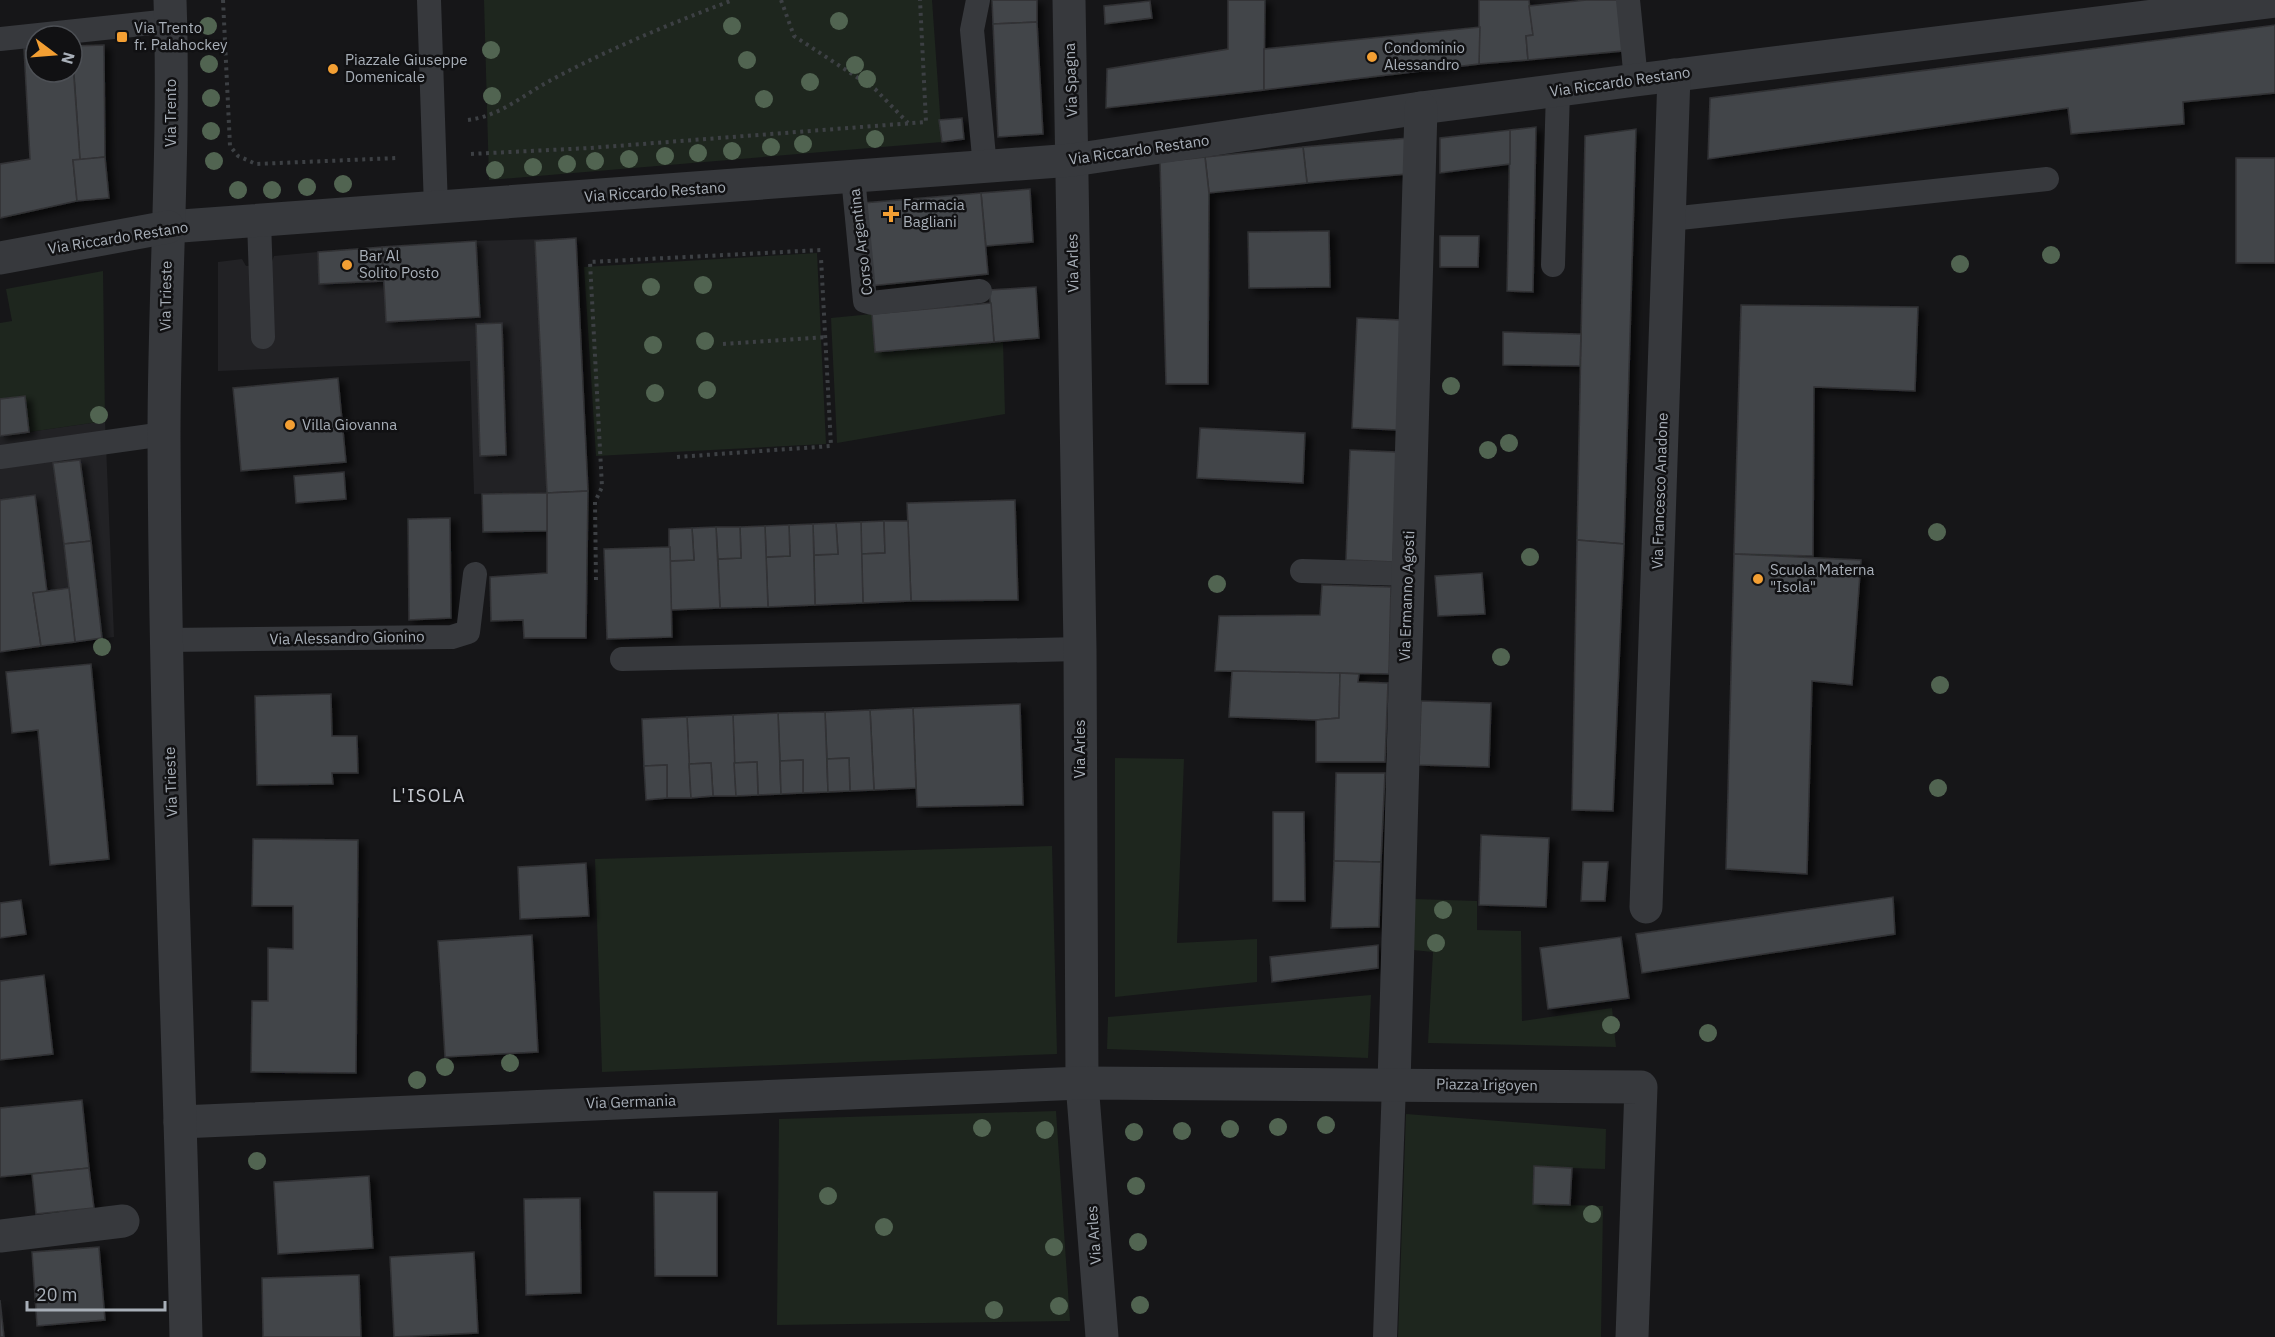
<svg xmlns="http://www.w3.org/2000/svg" width="2275" height="1337" font-family="'IBM Plex Sans',sans-serif">
<style>
.built{fill:#222225}
.green{fill:#1e261e}
.building{fill:#424448;stroke:#303134;stroke-width:1.5;filter:url(#shadow)}
.lines{fill:none;stroke-linecap:round;stroke-linejoin:round}
.path{stroke:#3d4044;stroke-width:4;stroke-dasharray:3 4.5;stroke-linecap:butt}
.service{stroke:#37393d;stroke-width:24}
.minor{stroke:#37393d;stroke-width:33}
.tertiary{stroke:#37393d;stroke-width:33}
.tree{fill:#516451}
.poi-dot{fill:#f39f33;stroke:#111113;stroke-width:2}
.labels{text-anchor:middle;stroke-width:5;stroke-linejoin:round;paint-order:stroke}
.poi-label{font-size:15px;fill:#a8afb8;stroke:#111113;text-anchor:start}
.street-label{font-size:15px;fill:#a8afb8;stroke:#111113}
.quarter-label{font-size:18px;letter-spacing:1.5px;fill:#c9cdd4;stroke:#111113}
</style>
<defs>
<filter id="shadow"><feDropShadow dx="6" dy="4" stdDeviation="3" flood-color="#0009"/></filter>
</defs>
<rect width="100%" height="100%" fill="#161618"/>
<g class="built">
<polygon points="576,238 588,491 474,494 470,361 218,371 218,262 242,259 246,266 271,264 274,256 318,252 476,241"/>
<polygon points="105,421 114,637 0,652 0,436"/>
</g>
<g class="green">
<polygon points="484,0 932,0 942,142 489,180"/>
<polygon points="817,253 826,444 596,456 584,267"/>
<polygon points="103,271 105,421 29,432 25,396 0,399 0,323 12,321 6,289"/>
<polygon points="872,314 875,352 1003,342 1005,414 837,443 831,318"/>
<polygon points="1115,758 1184,759 1177,943 1257,939 1257,982 1115,997"/>
<polygon points="1052,846 1057,1054 602,1072 595,859"/>
<polygon points="1415,899 1477,901 1477,930 1521,931 1522,1021 1612,1008 1616,1047 1428,1043 1433,952 1413,950"/>
<polygon points="1371,995 1368,1058 1107,1049 1108,1017"/>
<polygon points="1056,1111 1070,1321 777,1325 779,1119"/>
<polygon points="1406,1114 1606,1129 1605,1169 1534,1167 1533,1204 1603,1206 1601,1337 1398,1337"/>
</g>
<g class="building">
<polygon points="992,0 1037,0 1037,22 993,24"/>
<polygon points="1228,0 1265,0 1264,90 1106,108 1107,69 1228,49"/>
<polygon points="1479,0 1529,0 1533,35 1526,36 1528,60 1479,64"/>
<polygon points="1586,0 1618,0 1623,51 1528,60 1526,36 1533,35 1529,6"/>
<polygon points="1150,1 1152,18 1105,24 1104,6"/>
<polygon points="1037,22 1043,134 998,137 993,24"/>
<polygon points="2275,25 2275,93 2183,102 2184,124 2071,134 2068,108 1708,159 1710,98"/>
<polygon points="1480,27 1479,64 1264,90 1264,49"/>
<polygon points="104,45 105,157 80,160 72,46"/>
<polygon points="36,48 36,72 72,72 72,51 80,160 73,160 77,201 0,218 0,164 30,159 24,49"/>
<polygon points="962,118 964,139 942,142 939,120"/>
<polygon points="1536,127 1533,292 1507,291 1510,130"/>
<polygon points="1636,129 1624,544 1577,540 1585,136"/>
<polygon points="1510,130 1510,164 1440,173 1440,138"/>
<polygon points="1408,138 1407,174 1307,183 1303,147"/>
<polygon points="1303,147 1307,183 1209,193 1205,157"/>
<polygon points="105,157 109,198 77,201 73,160"/>
<polygon points="1205,157 1209,193 1208,384 1166,384 1160,162"/>
<rect x="2236" y="158" width="39" height="105"/>
<polygon points="1030,189 1033,242 986,246 981,193"/>
<polygon points="981,193 988,274 870,286 863,203"/>
<polygon points="1329,231 1330,287 1249,288 1248,232"/>
<polygon points="1440,236 1479,236 1478,267 1440,267"/>
<polygon points="576,238 588,491 547,493 535,241"/>
<polygon points="476,241 480,317 386,322 382,247"/>
<polygon points="382,247 383,281 319,284 318,252"/>
<polygon points="1036,287 1039,338 994,342 989,290"/>
<polygon points="991,303 994,342 875,352 872,314"/>
<polygon points="1741,305 1918,307 1915,391 1814,387 1813,556 1734,554"/>
<polygon points="1357,318 1402,320 1397,430 1352,428"/>
<polygon points="502,323 506,455 480,456 476,324"/>
<polygon points="1503,332 1581,334 1580,366 1503,365"/>
<polygon points="338,378 346,462 241,471 233,388"/>
<polygon points="25,396 29,432 0,436 0,399"/>
<polygon points="1200,428 1305,433 1303,483 1197,478"/>
<polygon points="1350,450 1397,452 1393,562 1346,560"/>
<polygon points="80,460 91,541 64,544 53,463"/>
<polygon points="344,472 346,499 296,503 294,476"/>
<polygon points="588,491 586,638 524,638 523,620 491,621 490,577 547,573 547,493"/>
<polygon points="547,493 547,531 483,532 482,494"/>
<polygon points="35,495 47,592 33,593 41,646 0,652 0,500"/>
<polygon points="1015,500 1018,600 911,601 907,503"/>
<polygon points="450,518 451,618 409,620 408,519"/>
<polygon points="884,521 885,553 861,554 861,522"/>
<polygon points="884,521 908,521 911,601 863,603 861,554 885,553"/>
<polygon points="861,522 863,603 815,605 814,555 838,554 836,523"/>
<polygon points="836,523 838,554 814,555 813,524"/>
<polygon points="813,524 815,605 768,607 766,557 790,556 789,525"/>
<polygon points="789,525 790,556 766,557 765,526"/>
<polygon points="765,526 768,607 720,608 718,559 741,558 740,527"/>
<polygon points="716,527 740,527 741,558 718,559"/>
<polygon points="716,527 720,608 671,610 669,561 694,560 692,528"/>
<polygon points="692,528 694,560 669,561 669,529"/>
<polygon points="1577,540 1624,544 1613,811 1572,810"/>
<polygon points="91,541 102,638 75,642 64,544"/>
<polygon points="670,547 672,637 607,639 604,549"/>
<polygon points="1734,554 1861,560 1852,685 1812,681 1807,874 1726,869"/>
<polygon points="1482,573 1485,614 1438,616 1435,576"/>
<polygon points="1322,585 1391,587 1389,674 1215,671 1219,616 1320,615"/>
<polygon points="69,588 75,642 41,646 33,593"/>
<polygon points="91,664 109,859 50,865 38,730 12,733 6,672"/>
<polygon points="1232,671 1340,673 1339,718 1316,720 1229,717"/>
<polygon points="1340,673 1359,674 1358,682 1388,683 1385,762 1316,762 1316,720 1339,718"/>
<polygon points="331,694 332,736 357,736 358,773 332,773 333,784 257,785 255,696"/>
<polygon points="1421,701 1491,703 1489,767 1419,765"/>
<polygon points="1020,704 1023,805 917,807 913,708"/>
<polygon points="913,708 916,788 874,790 870,710"/>
<polygon points="870,710 874,790 850,791 849,758 827,759 825,712"/>
<polygon points="825,712 828,792 803,793 803,760 780,761 778,713"/>
<polygon points="778,713 781,794 758,795 757,762 734,763 733,715"/>
<polygon points="733,715 736,796 713,796 711,763 689,764 687,717"/>
<polygon points="687,717 691,798 667,798 667,765 644,766 642,719"/>
<polygon points="849,758 850,791 828,792 827,759"/>
<polygon points="803,760 803,793 781,794 780,761"/>
<polygon points="757,762 758,795 736,796 734,763"/>
<polygon points="711,763 713,796 691,798 689,764"/>
<polygon points="667,765 667,798 646,800 644,766"/>
<polygon points="1336,773 1385,773 1381,862 1334,861"/>
<polygon points="1273,812 1304,812 1305,901 1273,901"/>
<polygon points="1481,835 1549,838 1546,907 1479,905"/>
<polygon points="253,839 358,840 356,1073 251,1072 252,1001 268,1001 268,948 293,949 293,906 252,906"/>
<polygon points="1334,861 1381,862 1379,927 1331,928"/>
<polygon points="1583,862 1608,862 1605,901 1581,901"/>
<polygon points="586,863 589,916 520,919 518,867"/>
<polygon points="1893,897 1895,934 1642,973 1636,934"/>
<polygon points="21,900 26,934 0,938 0,903"/>
<polygon points="532,935 538,1052 445,1057 438,941"/>
<polygon points="1621,937 1629,998 1548,1009 1540,948"/>
<polygon points="1378,945 1378,968 1272,982 1270,957"/>
<polygon points="44,975 53,1054 0,1060 0,981"/>
<polygon points="82,1100 89,1168 0,1177 0,1108"/>
<polygon points="1534,1166 1572,1168 1570,1205 1533,1204"/>
<polygon points="89,1168 94,1208 36,1214 32,1174"/>
<polygon points="369,1176 373,1248 278,1254 274,1182"/>
<polygon points="654,1192 717,1192 717,1276 655,1276"/>
<polygon points="580,1198 581,1293 526,1295 524,1199"/>
<polygon points="99,1247 105,1320 37,1326 32,1252"/>
<polygon points="474,1252 478,1333 394,1337 390,1257"/>
<polygon points="359,1275 361,1337 263,1337 262,1278"/>
<polygon points="0,1300 4,1337 0,1337"/>
</g>
<g class="lines">
<g class="path">
<polyline points="223,0 230,146 238,156 256,164 397,158"/>
<polyline points="781,0 794,36 875,89 908,123"/>
<path d="M468 120C501 116 524 94 553 79 611 48 672 23 733 0"/>
<polyline points="471,154 590,148 926,122 920,0"/>
<polyline points="723,344 827,337"/>
<polyline points="677,457 831,446 821,258"/>
<polyline points="596,580 595,502 602,487 590,262 821,250"/>
</g>
<g class="service">
<polyline points="429,0 436,208"/>
<polyline points="978,0 972,30 985,167"/>
<polyline points="1628,0 1636,80"/>
<polyline points="0,39 170,21"/>
<polyline points="853,177 865,301 872,303 980,291"/>
<polyline points="1670,219 2047,179"/>
<polyline points="259,221 263,337"/>
<polyline points="1553,265 1558,90"/>
<polyline points="0,457 164,434"/>
<polyline points="1302,571 1408,574"/>
<polyline points="166,640 452,637 468,632 475,574"/>
<polyline points="622,659 1080,649"/>
<polyline points="1385,1337 1394,1084"/>
</g>
<g class="minor">
<polyline points="1069,0 1080,649 1082,1083 1102,1337"/>
<polyline points="168,227 1073,160 1421,108 1636,80 2275,1"/>
<polyline points="1646,907 1674,75"/>
<polyline points="1394,1084 1421,108"/>
<polyline points="180,1122 1082,1083 1641,1087 1632,1337"/>
<polyline points="0,1236 123,1221"/>
</g>
<g class="tertiary">
<path d="M170 0C175 146 164 291 164 437 165 737 179 1037 186 1337"/>
<polyline points="0,258 168,227"/>
</g>
</g>
<g class="tree">
<circle cx="839" cy="21" r="9"/>
<circle cx="208" cy="26" r="9"/>
<circle cx="732" cy="26" r="9"/>
<circle cx="491" cy="50" r="9"/>
<circle cx="747" cy="60" r="9"/>
<circle cx="209" cy="64" r="9"/>
<circle cx="855" cy="65" r="9"/>
<circle cx="867" cy="79" r="9"/>
<circle cx="810" cy="82" r="9"/>
<circle cx="492" cy="96" r="9"/>
<circle cx="211" cy="98" r="9"/>
<circle cx="764" cy="99" r="9"/>
<circle cx="211" cy="131" r="9"/>
<circle cx="875" cy="139" r="9"/>
<circle cx="803" cy="144" r="9"/>
<circle cx="771" cy="147" r="9"/>
<circle cx="732" cy="151" r="9"/>
<circle cx="698" cy="153" r="9"/>
<circle cx="665" cy="156" r="9"/>
<circle cx="629" cy="159" r="9"/>
<circle cx="214" cy="161" r="9"/>
<circle cx="595" cy="161" r="9"/>
<circle cx="567" cy="164" r="9"/>
<circle cx="533" cy="167" r="9"/>
<circle cx="495" cy="170" r="9"/>
<circle cx="343" cy="184" r="9"/>
<circle cx="307" cy="187" r="9"/>
<circle cx="238" cy="190" r="9"/>
<circle cx="272" cy="190" r="9"/>
<circle cx="2051" cy="255" r="9"/>
<circle cx="1960" cy="264" r="9"/>
<circle cx="703" cy="285" r="9"/>
<circle cx="651" cy="287" r="9"/>
<circle cx="705" cy="341" r="9"/>
<circle cx="653" cy="345" r="9"/>
<circle cx="1451" cy="386" r="9"/>
<circle cx="707" cy="390" r="9"/>
<circle cx="655" cy="393" r="9"/>
<circle cx="99" cy="415" r="9"/>
<circle cx="1509" cy="443" r="9"/>
<circle cx="1488" cy="450" r="9"/>
<circle cx="1937" cy="532" r="9"/>
<circle cx="1530" cy="557" r="9"/>
<circle cx="1217" cy="584" r="9"/>
<circle cx="102" cy="647" r="9"/>
<circle cx="1501" cy="657" r="9"/>
<circle cx="1940" cy="685" r="9"/>
<circle cx="1938" cy="788" r="9"/>
<circle cx="1443" cy="910" r="9"/>
<circle cx="1436" cy="943" r="9"/>
<circle cx="1611" cy="1025" r="9"/>
<circle cx="1708" cy="1033" r="9"/>
<circle cx="510" cy="1063" r="9"/>
<circle cx="445" cy="1067" r="9"/>
<circle cx="417" cy="1080" r="9"/>
<circle cx="1326" cy="1125" r="9"/>
<circle cx="1278" cy="1127" r="9"/>
<circle cx="982" cy="1128" r="9"/>
<circle cx="1230" cy="1129" r="9"/>
<circle cx="1045" cy="1130" r="9"/>
<circle cx="1182" cy="1131" r="9"/>
<circle cx="1134" cy="1132" r="9"/>
<circle cx="257" cy="1161" r="9"/>
<circle cx="1136" cy="1186" r="9"/>
<circle cx="828" cy="1196" r="9"/>
<circle cx="1592" cy="1214" r="9"/>
<circle cx="884" cy="1227" r="9"/>
<circle cx="1138" cy="1242" r="9"/>
<circle cx="1054" cy="1247" r="9"/>
<circle cx="1140" cy="1305" r="9"/>
<circle cx="1059" cy="1306" r="9"/>
<circle cx="994" cy="1310" r="9"/>
</g>
<g class="poi-dot">
<rect x="116" y="31" width="12" height="12" rx="3"/>
<circle cx="1372" cy="57" r="6"/>
<circle cx="333" cy="69" r="6"/>
<path d="M888 205h6v6h6v6h-6v6h-6v-6h-6v-6h6z"/>
<circle cx="347" cy="265" r="6"/>
<circle cx="290" cy="425" r="6"/>
<circle cx="1758" cy="579" r="6"/>
</g>
<g class="labels">
<g class="poi-label">
<text x="134" y="33">Via Trento<tspan x="134" dy="17">fr. Palahockey</tspan></text>
<text x="1384" y="53">Condominio<tspan x="1384" dy="17">Alessandro</tspan></text>
<text x="345" y="65">Piazzale Giuseppe<tspan x="345" dy="17">Domenicale</tspan></text>
<text x="903" y="210">Farmacia<tspan x="903" dy="17">Bagliani</tspan></text>
<text x="359" y="261">Bar Al<tspan x="359" dy="17">Solito Posto</tspan></text>
<text x="302" y="430">Villa Giovanna</text>
<text x="1770" y="575">Scuola Materna<tspan x="1770" dy="17">"Isola"</tspan></text>
</g>
<g class="street-label">
<text transform="translate(1071 80) rotate(-92)" y="5">Via Spagna</text>
<text transform="translate(1620 82) rotate(-8)" y="5">Via Riccardo Restano</text>
<text transform="translate(171 113) rotate(-90)" y="5">Via Trento</text>
<text transform="translate(1139 150) rotate(-8)" y="5">Via Riccardo Restano</text>
<text transform="translate(655 192) rotate(-4)" y="5">Via Riccardo Restano</text>
<text transform="translate(118 238) rotate(-9)" y="5">Via Riccardo Restano</text>
<text transform="translate(861 242) rotate(-97)" y="5">Corso Argentina</text>
<text transform="translate(1073 263) rotate(-91)" y="5">Via Arles</text>
<text transform="translate(166 296) rotate(-89)" y="5">Via Trieste</text>
<text transform="translate(1660 491) rotate(-88)" y="5">Via Francesco Anadone</text>
<text transform="translate(1407 596) rotate(-88)" y="5">Via Ermanno Agosti</text>
<text transform="translate(347 638) rotate(-1)" y="5">Via Alessandro Gionino</text>
<text transform="translate(1080 749) rotate(-90)" y="5">Via Arles</text>
<text transform="translate(171 782) rotate(-92)" y="5">Via Trieste</text>
<text transform="translate(1487 1085) rotate(1)" y="5">Piazza Irigoyen</text>
<text transform="translate(631 1102) rotate(-2)" y="5">Via Germania</text>
<text transform="translate(1094 1235) rotate(-94)" y="5">Via Arles</text>
</g>
<g class="quarter-label">
<text x="429" y="802">L'ISOLA</text>
</g>
</g>
<g transform="translate(54 54) rotate(106)"><circle r="28" fill="#111113" stroke="#4d5055" stroke-width="1.5"/>
<path d="M0-4.5L10 22L0 15L-10 22Z" fill="#f39f33"/>
<text y="-9" font-size="16" font-weight="bold" text-anchor="middle" fill="#a8afb8">N</text>
</g>
<path d="M27 1301v9h138v-9" fill="none" stroke="#a8afb8" stroke-width="3"/>
<text x="36" y="1301" font-size="18" fill="#a8afb8" stroke="#111113" stroke-width="4.5" paint-order="stroke">20 m</text>
</svg>
